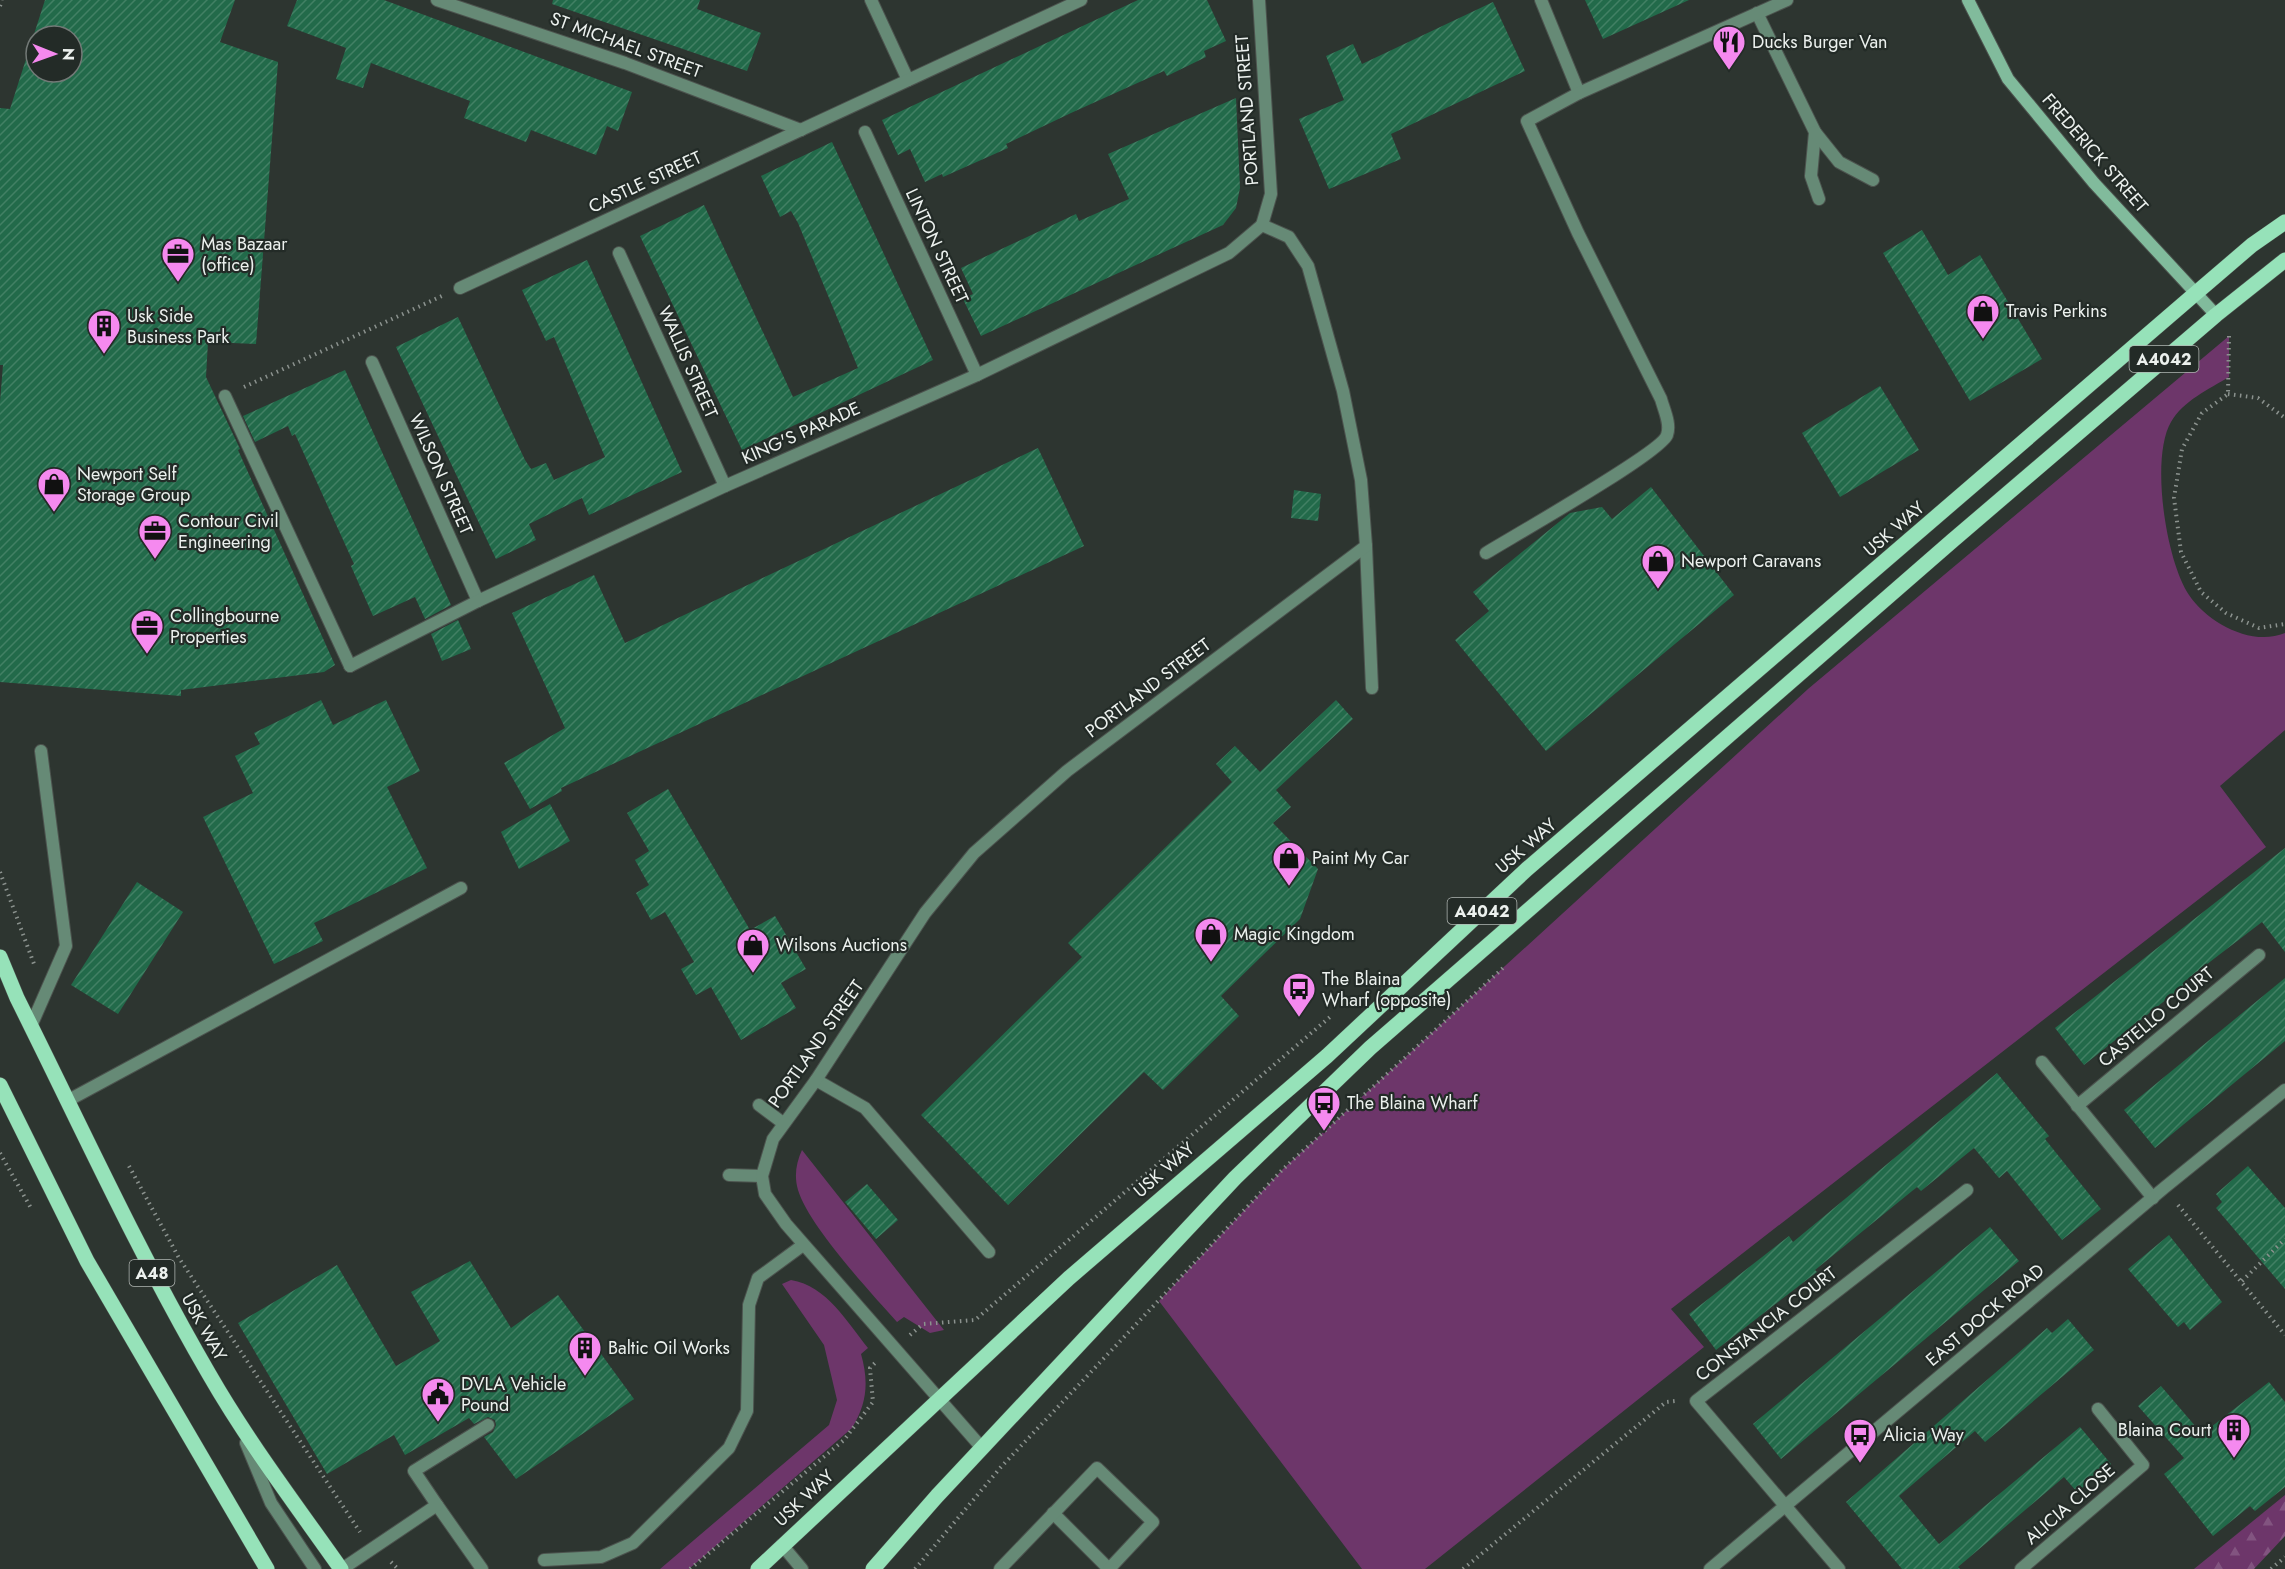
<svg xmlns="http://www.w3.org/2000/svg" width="2285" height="1569" font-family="Jost,sans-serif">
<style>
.grass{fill:#6d366a}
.forest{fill:url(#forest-firs)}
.building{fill:url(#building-hatch);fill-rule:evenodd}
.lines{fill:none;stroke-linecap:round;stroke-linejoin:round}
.lane-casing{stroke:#4c534e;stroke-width:14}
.street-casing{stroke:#4c534e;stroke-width:14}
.secondary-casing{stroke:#4c534e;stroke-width:14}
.primary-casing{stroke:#4c534e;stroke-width:16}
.path{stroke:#8b928e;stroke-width:4;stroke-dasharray:1.5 4.5;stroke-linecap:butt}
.lane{stroke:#668a76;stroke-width:12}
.street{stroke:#668a76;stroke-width:12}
.secondary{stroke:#81bb9c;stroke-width:12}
.primary{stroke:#96e2b9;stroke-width:15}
.labels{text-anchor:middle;stroke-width:4.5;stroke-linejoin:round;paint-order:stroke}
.shield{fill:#232b27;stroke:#b0b6b2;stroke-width:1.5}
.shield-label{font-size:16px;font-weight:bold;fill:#ecf1ee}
.poi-label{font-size:18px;fill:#ecf1ee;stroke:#232b27;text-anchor:start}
.street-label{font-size:18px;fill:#ecf1ee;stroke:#232b27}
</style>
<defs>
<pattern id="forest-firs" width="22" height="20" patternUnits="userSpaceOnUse" patternTransform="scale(1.5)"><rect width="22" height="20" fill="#6d366a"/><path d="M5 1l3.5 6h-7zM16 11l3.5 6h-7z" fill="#825480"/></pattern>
<pattern id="building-hatch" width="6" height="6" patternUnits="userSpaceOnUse" patternTransform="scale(1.5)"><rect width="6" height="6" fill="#226a4a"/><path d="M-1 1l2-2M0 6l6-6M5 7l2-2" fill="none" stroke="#428064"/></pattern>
</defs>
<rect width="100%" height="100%" fill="#2d3530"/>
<g class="grass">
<path d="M2229 336V377C2209 389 2183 401 2171 422 2150 458 2166 561 2189 595 2208 623 2252 647 2285 633V730L2220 786 2266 847 1671 1309 1704 1347 1425 1569H1362L1159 1301 1283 1169 1808 689Z"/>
<path d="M802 1150 944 1330 930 1333 904 1317 897 1322C871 1293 809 1226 798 1190 794 1176 796 1163 802 1150Z"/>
<path d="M791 1280C827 1286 847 1322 868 1348L861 1354C869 1382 867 1403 852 1428L689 1569H660L829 1425 837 1400 824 1345 782 1284Z"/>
</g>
<polygon class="forest" points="2285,1495 2285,1536 2254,1569 2194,1569"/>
<g class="building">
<path d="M45 0H235L220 42 278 62 256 344 208 342 206 377 240 449 238 450 335 665 324 672 181 690V696L0 682V402L3 365H0V108L10 109ZM36 36H72V72H36Z"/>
<polygon points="297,0 384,0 632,92 618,131 607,126 596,155 531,130 526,142 464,118 470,101 371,63 363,88 336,79 346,48 287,26"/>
<polygon points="553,0 700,0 697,9 761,33 747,71 552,4"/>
<polygon points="1138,0 1207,0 1226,41 1204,51 1206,57 1167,76 1164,71 1071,113 1006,144 1008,148 943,177 942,174 925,182 910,149 898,155 882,120"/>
<polygon points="1585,0 1689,0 1603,39"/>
<polygon points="1493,2 1525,71 1391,134 1401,159 1329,189 1299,119 1344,100 1326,56 1353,44 1362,64"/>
<polygon points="1236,98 1240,188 1236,208 1223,225 981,336 963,299 973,294 961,268 1076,214 1079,221 1129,199 1108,154"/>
<polygon points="832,142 933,360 742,450 640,236 704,205 793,397 858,368 798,223 791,211 780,217 761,176"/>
<polygon points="1922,230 1948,275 1980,255 2042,359 1970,401 1883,253"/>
<polygon points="587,260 682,472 589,515 582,498 529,524 536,540 496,559 396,347 458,317 525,460 531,469 546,463 554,480 605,457 554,337 546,341 522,290"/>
<polygon points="345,370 451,605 425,619 415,597 373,616 351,566 354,564 295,434 292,436 288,426 255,442 243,416"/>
<polygon points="1880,386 1919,450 1840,497 1802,433"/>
<polygon points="1038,448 1084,546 561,788 562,791 530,809 504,763 565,728 512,613 594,575 625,643"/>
<polygon points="1651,487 1734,595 1546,751 1455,640 1489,611 1473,592 1570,513 1602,507 1612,519"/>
<polygon points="1294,490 1321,494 1318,521 1291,518"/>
<polygon points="458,620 471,649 442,661 431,634"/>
<polygon points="321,700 333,725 386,700 420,771 387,787 427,868 314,923 323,941 274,964 203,817 253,793 235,756 260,744 254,733"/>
<polygon points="1336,700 1353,719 1276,790 1291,807 1273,823 1318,869 1300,919 1221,996 1239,1016 1163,1090 1144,1072 1008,1205 921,1115 1082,957 1068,943 1232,782 1216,764 1235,746 1260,772"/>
<polygon points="668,789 750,930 775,916 806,969 781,983 796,1008 741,1040 711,987 696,995 681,969 694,962 665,912 651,920 636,893 649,885 635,860 649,851 627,813"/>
<polygon points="550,804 570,841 519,869 501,832"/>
<polygon points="2285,848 2285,952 2262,922 2185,981 2187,983 2084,1065 2055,1028"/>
<polygon points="137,882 183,912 118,1014 71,985"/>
<polygon points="2285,978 2285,1041 2155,1148 2124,1110"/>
<polygon points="1997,1073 2049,1136 2045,1139 2101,1209 2062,1240 2007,1171 1999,1178 1974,1148 1921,1191 1917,1187 1815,1270 1817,1272 1716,1350 1689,1314 1789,1236 1793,1242"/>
<polygon points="2248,1166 2285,1208 2285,1289 2216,1208 2222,1202 2216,1194"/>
<polygon points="867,1184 898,1220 876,1239 845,1202"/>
<polygon points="1990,1227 2019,1261 1781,1459 1753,1424"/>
<polygon points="2169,1235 2222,1302 2190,1330 2184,1322 2178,1327 2128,1269"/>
<polygon points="470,1261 511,1328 558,1295 634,1399 516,1479 484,1437 493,1432 496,1425 495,1420 488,1417 474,1424 469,1418 405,1455 394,1435 327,1474 238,1323 337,1265 396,1366 440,1341 411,1292"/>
<polygon points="2068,1319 2094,1350 1985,1442 1975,1431 1899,1496 1939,1544 2080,1427 2111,1464 2077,1492 2064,1477 1958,1567 1960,1569 1902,1569 1846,1502 2047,1328 2052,1333"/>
<polygon points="2269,1382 2285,1402 2285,1487 2255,1511 2250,1506 2213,1536 2164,1474 2184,1458 2138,1406 2161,1386 2202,1434"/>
</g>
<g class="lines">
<g class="lane-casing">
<g id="lane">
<polyline points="1541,0 1579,93"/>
<polyline points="1757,13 1815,132 1811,176 1819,199"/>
<polyline points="1815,132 1839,162 1873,180"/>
<polyline points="225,396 350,666"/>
<polyline points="1366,546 1372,688"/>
<path d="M1486 553C1512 537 1662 452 1667 435 1671 424 1664 410 1661 399L1578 233 1527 121 1579 93 1787 0"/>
<polyline points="31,1026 66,946 41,751"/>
<polyline points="816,1080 865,1108 989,1252"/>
<polyline points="67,1101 461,888"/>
<polyline points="759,1105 783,1123"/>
<polyline points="729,1175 762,1176"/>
<polyline points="246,1443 271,1503 315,1569"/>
<polyline points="437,1505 482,1569"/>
<polyline points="1053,1513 1109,1569"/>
<polyline points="544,1560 601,1557 633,1543 729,1448 747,1411 749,1305 758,1278 803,1245"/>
<polyline points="342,1569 437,1505 414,1471 488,1425"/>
<polyline points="1000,1569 1097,1468 1153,1522 1109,1569"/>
</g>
</g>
<g class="street-casing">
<g id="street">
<polyline points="437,0 625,63 801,130"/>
<polyline points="871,0 908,80"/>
<polyline points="865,132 977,375"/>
<polyline points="619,253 725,486"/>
<polyline points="460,288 1081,0"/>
<polyline points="372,362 478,601"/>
<polyline points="350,666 478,601 725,486 977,375 1229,253 1262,225"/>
<polyline points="2042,1062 2153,1198"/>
<polyline points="2077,1106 2259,955"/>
<polyline points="982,1448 786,1224 765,1194 762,1176 773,1139 816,1080 925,913 974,853 1067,771 1366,546 1361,480 1343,391 1308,266 1289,237 1262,225 1271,194 1259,0"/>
<polyline points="782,1545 802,1569"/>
<polyline points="1710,1569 2164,1188 2285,1090"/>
<polyline points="1839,1569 1696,1401 1967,1190"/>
<polyline points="2021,1569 2143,1465 2098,1409"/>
</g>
</g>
<g class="secondary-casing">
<polyline id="secondary" points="1968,0 2008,79 2094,183 2216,315"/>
</g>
<g class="primary-casing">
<g id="primary">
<path d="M0 957 17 998C80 1124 138 1252 209 1374 248 1442 296 1505 341 1569"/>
<polyline points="0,1085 87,1261 267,1569"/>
<polyline points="758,1569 1069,1278 1327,1056 1527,869 2196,293 2252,245 2285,222"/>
<polyline points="873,1569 937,1496 1235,1178 1370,1048 1952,541 2216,315 2285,260"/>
</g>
</g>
<g class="path">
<polyline points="0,6 2,0"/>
<polyline points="2229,336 2228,394 2202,413 2182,449 2174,498 2181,552 2201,592 2226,613 2259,628 2285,624"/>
<polyline points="244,387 442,296"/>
<polyline points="2228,394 2258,398 2285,418"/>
<polyline points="0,872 34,964"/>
<polyline points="0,1153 32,1210"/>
<polyline points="129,1166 179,1258 360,1532"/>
<polyline points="2178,1205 2285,1335"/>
<polyline points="2242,1281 2285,1239"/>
<polyline points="910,1335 923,1324 975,1320 1330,1017"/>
<polyline points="391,1562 398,1569"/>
<polyline points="690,1569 844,1440 873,1402 870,1368 876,1362"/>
<polyline points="915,1569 1001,1467 1283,1169 1503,968"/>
<polyline points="1463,1569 1666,1402 1675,1401"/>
<polyline points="2271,1569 2285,1557"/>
</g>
<use href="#lane" class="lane"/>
<use href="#street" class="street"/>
<use href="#secondary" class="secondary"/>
<use href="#primary" class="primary"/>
</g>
<defs>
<g id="restaurant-pin" transform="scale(1.725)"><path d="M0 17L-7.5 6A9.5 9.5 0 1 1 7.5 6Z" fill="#f589ef" stroke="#232b27"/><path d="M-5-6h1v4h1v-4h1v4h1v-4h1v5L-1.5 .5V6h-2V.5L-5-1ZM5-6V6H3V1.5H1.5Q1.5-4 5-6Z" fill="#111"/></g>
<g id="office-pin" transform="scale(1.725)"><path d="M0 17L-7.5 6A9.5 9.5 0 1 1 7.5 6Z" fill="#f589ef" stroke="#232b27"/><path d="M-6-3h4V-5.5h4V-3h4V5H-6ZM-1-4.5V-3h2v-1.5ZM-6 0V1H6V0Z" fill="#111"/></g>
<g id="shop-pin" transform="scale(1.725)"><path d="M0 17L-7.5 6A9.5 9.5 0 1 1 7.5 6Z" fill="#f589ef" stroke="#232b27"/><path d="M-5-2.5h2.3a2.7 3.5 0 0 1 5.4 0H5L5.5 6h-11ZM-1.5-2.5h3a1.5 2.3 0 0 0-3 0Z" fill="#111"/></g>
<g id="building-pin" transform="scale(1.725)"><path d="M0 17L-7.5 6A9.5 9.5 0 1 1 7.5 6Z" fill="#f589ef" stroke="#232b27"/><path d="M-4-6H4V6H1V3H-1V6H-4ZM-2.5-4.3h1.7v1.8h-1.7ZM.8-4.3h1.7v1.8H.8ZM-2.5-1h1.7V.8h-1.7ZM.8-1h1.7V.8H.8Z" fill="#111"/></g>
<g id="bus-pin" transform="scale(1.725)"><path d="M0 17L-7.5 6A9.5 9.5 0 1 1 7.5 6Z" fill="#f589ef" stroke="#232b27"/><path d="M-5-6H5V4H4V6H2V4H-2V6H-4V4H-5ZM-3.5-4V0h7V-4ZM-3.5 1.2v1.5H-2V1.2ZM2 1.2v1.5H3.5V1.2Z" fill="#111"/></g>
<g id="civic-pin" transform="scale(1.725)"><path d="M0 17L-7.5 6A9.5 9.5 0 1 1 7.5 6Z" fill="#f589ef" stroke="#232b27"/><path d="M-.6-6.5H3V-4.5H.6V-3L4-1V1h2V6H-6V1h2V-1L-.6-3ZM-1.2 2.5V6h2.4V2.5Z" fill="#111"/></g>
</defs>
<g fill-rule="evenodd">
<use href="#restaurant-pin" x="1729" y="42"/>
<use href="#office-pin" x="178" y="254"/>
<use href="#shop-pin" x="1983" y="311"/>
<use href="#building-pin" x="104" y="326"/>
<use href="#shop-pin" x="54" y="484"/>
<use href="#office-pin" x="155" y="531"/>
<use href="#shop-pin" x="1658" y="561"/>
<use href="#office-pin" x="147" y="626"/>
<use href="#shop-pin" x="1289" y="858"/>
<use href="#shop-pin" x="1211" y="934"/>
<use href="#shop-pin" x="753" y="945"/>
<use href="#bus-pin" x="1299" y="989"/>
<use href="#bus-pin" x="1324" y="1103"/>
<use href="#building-pin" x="585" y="1348"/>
<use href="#civic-pin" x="438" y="1394"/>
<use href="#building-pin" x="2234" y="1430"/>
<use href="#bus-pin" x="1860" y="1435"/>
</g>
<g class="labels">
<g class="shield">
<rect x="2129.5" y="346" width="69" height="26" rx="4.5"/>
<rect x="1447.5" y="898" width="69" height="26" rx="4.5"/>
<rect x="129.5" y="1260" width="45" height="26" rx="4.5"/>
</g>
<g class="shield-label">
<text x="2164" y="365">A4042</text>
<text x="1482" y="917">A4042</text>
<text x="152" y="1279">A48</text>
</g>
<g class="poi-label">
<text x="1752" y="48">Ducks Burger Van</text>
<text x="201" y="250">Mas Bazaar<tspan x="201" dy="21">(office)</tspan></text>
<text x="2006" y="317">Travis Perkins</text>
<text x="127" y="322">Usk Side<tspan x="127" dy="21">Business Park</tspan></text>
<text x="77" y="480">Newport Self<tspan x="77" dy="21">Storage Group</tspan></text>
<text x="178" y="527">Contour Civil<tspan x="178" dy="21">Engineering</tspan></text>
<text x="1681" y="567">Newport Caravans</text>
<text x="170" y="622">Collingbourne<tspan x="170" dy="21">Properties</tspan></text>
<text x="1312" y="864">Paint My Car</text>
<text x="1234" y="940">Magic Kingdom</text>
<text x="776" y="951">Wilsons Auctions</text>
<text x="1322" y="985">The Blaina<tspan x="1322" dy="21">Wharf (opposite)</tspan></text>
<text x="1347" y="1109">The Blaina Wharf</text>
<text x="608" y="1354">Baltic Oil Works</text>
<text x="461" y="1390">DVLA Vehicle<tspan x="461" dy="21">Pound</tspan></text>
<text x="2211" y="1436" text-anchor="end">Blaina Court</text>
<text x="1883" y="1441">Alicia Way</text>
</g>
<g class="street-label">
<text transform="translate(626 45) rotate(20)" y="6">ST MICHAEL STREET</text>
<text transform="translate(1247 110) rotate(-94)" y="6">PORTLAND STREET</text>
<text transform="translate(2095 153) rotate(49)" y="6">FREDERICK STREET</text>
<text transform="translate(645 182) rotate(-25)" y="6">CASTLE STREET</text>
<text transform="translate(937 246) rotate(65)" y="6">LINTON STREET</text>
<text transform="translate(688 362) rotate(66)" y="6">WALLIS STREET</text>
<text transform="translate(801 433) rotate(-24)" y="6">KING'S PARADE</text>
<text transform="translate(441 474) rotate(66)" y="6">WILSON STREET</text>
<text transform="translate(1894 529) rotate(-41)" y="6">USK WAY</text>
<text transform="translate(1148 688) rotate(-37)" y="6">PORTLAND STREET</text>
<text transform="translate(1526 846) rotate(-41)" y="6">USK WAY</text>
<text transform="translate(2156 1017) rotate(-40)" y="6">CASTELLO COURT</text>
<text transform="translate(816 1044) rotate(-55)" y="6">PORTLAND STREET</text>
<text transform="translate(1164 1170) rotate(-41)" y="6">USK WAY</text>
<text transform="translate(1985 1315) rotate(-40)" y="6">EAST DOCK ROAD</text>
<text transform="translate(1766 1324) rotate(-38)" y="6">CONSTANCIA COURT</text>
<text transform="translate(204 1327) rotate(61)" y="6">USK WAY</text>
<text transform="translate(804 1498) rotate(-43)" y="6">USK WAY</text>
<text transform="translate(2070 1504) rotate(-41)" y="6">ALICIA CLOSE</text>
</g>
</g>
<g transform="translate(54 54) rotate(91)"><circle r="28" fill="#232b27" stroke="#737a77" stroke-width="1.5"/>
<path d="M0-4.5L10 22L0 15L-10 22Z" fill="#f589ef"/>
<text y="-9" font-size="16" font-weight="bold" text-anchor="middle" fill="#ecf1ee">N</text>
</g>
</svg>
